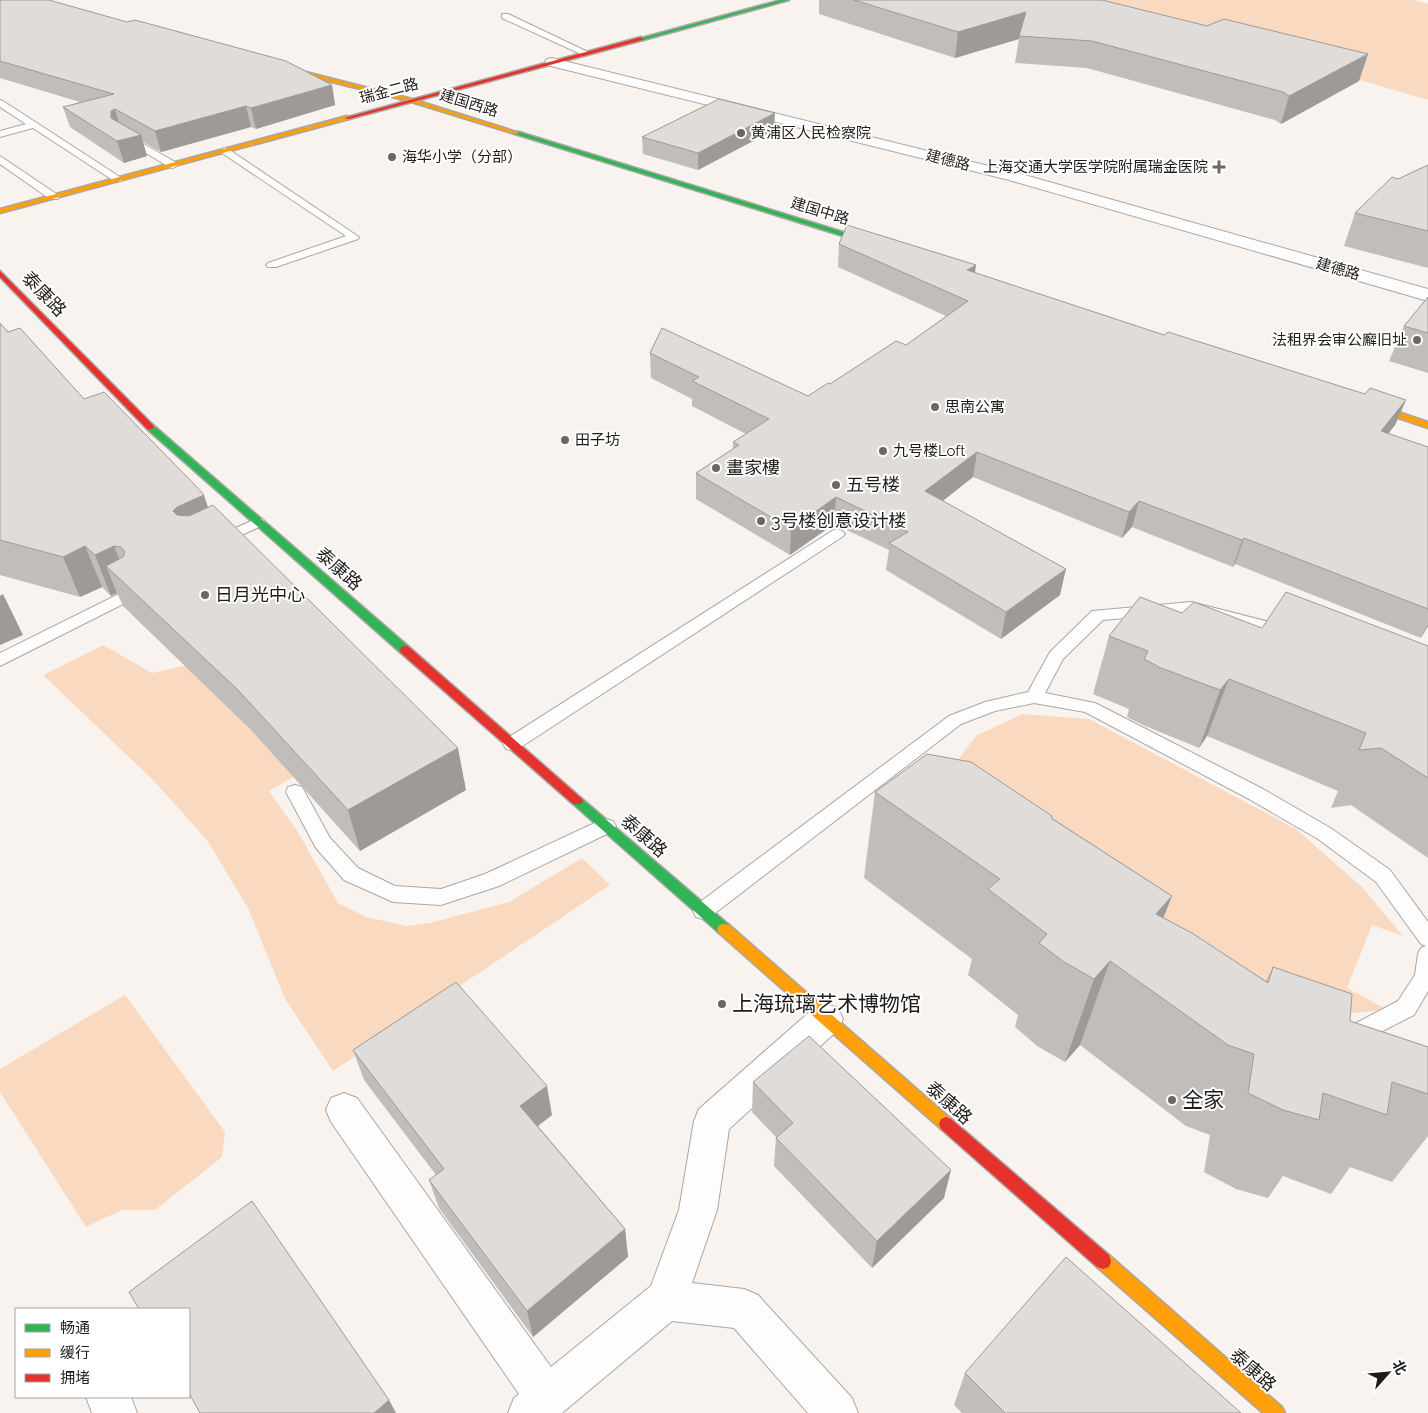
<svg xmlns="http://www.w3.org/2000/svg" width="1428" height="1413" font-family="Raleway,'Noto Sans SC',sans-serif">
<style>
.green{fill:#f9dac0}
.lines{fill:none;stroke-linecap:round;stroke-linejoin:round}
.lane-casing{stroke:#aaa7a4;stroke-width:2}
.street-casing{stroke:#aaa7a4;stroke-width:2}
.fast-casing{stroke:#aaa7a4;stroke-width:3}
.slow-casing{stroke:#aaa7a4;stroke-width:3}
.jam-casing{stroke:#aaa7a4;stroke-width:3}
.lane{fill:#fefdfd;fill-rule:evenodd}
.street{fill:#fefdfd;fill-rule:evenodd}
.fast{fill:#30b455;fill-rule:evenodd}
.slow{fill:#ff9f0a;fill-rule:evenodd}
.jam{fill:#e5322d;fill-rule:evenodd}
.wall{fill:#c1bdbb}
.shaded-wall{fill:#9d9a98}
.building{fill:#e0dcd9;stroke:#9d9a98}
.poi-dot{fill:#6b6764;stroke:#fff;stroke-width:2}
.labels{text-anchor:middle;stroke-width:4;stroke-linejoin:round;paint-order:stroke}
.far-street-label{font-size:15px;fill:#1f1c19;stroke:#fff}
.far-poi-label{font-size:15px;fill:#1f1c19;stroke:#fff;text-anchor:start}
.street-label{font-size:18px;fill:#1f1c19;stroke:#fff}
.poi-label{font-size:18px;fill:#1f1c19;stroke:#fff;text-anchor:start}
.near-poi-label{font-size:21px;fill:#1f1c19;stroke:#fff;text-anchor:start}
</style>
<rect width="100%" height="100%" fill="#f8f3ef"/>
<g class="green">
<polygon points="1087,0 1414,0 1428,4 1428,100"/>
<polygon points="103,645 152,673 187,665 257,727 295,776 269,791 298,832 338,903 366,917 407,926 430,923 509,902 582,858 610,885 333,1071 285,999 248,908 207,840 153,780 43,675"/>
<polygon points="1022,714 1089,719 1296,829 1362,887 1403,936 1372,925 1347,988 1388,1010 1305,1017 925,803 976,736"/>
<polygon points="125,995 225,1132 222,1157 155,1210 122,1210 86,1227 0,1092 0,1069"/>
</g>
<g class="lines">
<g class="lane-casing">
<g id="lane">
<polygon points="502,14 508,14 590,53 583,55 502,18"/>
<polygon points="0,100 3,101 123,179 122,181 114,181 33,128 0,137 0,131 26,124 0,107"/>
<polygon points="124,133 177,163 178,165 173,168 169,167 121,138 119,136"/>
<polygon points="225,148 228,149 359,237 358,239 276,267 268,267 266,265 268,263 346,236 222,153 222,149"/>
<polygon points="0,156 58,195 59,197 58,199 50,199 0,164"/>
<polygon points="258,518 263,519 265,522 263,525 223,544 213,544 210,541 213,538"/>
<polygon points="837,529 842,531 845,534 842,537 518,749 512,750 506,749 503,744 506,739 832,531"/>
<polygon points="131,588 137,589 139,593 137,597 0,666 0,653"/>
<polygon points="1191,602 1293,628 1295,632 1293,636 1287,637 1191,612 1103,620 1063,659 1045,693 1095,703 1263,789 1332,829 1390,870 1428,922 1428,991 1414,1015 1349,1048 1341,1045 1338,1038 1341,1031 1398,1001 1415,975 1418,954 1421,948 1426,946 1421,944 1376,882 1318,839 1249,799 1085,712 1034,703 995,711 961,724 710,917 703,919 696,917 693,911 696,905 949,716 985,702 1028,692 1050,652 1092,611"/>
<polygon points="295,785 302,787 330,838 358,868 395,886 441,889 485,874 599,821 606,819 613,821 616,826 613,831 499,886 441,905 393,902 344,880 316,848 286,792 288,787"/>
</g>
</g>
<g class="street-casing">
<g id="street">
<polygon points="552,58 1021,174 1428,289 1428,301 1009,180 547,65 545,62 547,59"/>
<polygon points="826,1004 838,1008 843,1019 838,1030 729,1129 717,1210 692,1283 744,1289 758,1295 852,1398 858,1413 808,1413 734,1328 672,1321 562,1413 508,1413 514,1398 519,1394 331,1122 326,1110 331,1098 344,1093 357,1098 551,1367 651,1286 679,1210 694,1121 699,1109 814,1008"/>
<polygon points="86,1397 131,1397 137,1413 92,1413"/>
</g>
</g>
<g class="fast-casing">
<g id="fast">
<polygon points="781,0 789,0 643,40 638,39"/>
<polygon points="515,132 519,132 882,244 875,246 515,134"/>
<polygon points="150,424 153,425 409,647 410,650 409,653 401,653 147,429 147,425"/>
<polygon points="577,796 581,798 729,925 731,929 729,933 724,934 719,933 573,804 571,801 573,798"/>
</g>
</g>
<g class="slow-casing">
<g id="slow">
<polygon points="282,66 412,99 520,133 515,134 408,101 280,69"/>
<polygon points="347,116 350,118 349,119 0,213 0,209"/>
<polygon points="1363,400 1428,422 1428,428 1360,405 1359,403"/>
<polygon points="724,924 729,925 951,1119 953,1124 951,1129 946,1131 941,1129 719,933 717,929 719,925"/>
<polygon points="1103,1253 1109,1255 1282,1407 1285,1413 1263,1413 1097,1267 1095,1261 1097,1255"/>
</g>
</g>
<g class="jam-casing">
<g id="jam">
<polygon points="641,37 643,40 349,119 344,118"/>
<polygon points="0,271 153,425 153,429 147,429 0,277"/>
<polygon points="405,646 409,647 581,798 583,801 581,804 573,804 401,653 400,650 401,647"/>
<polygon points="946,1117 951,1119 1109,1255 1111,1261 1109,1267 1103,1269 1097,1267 941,1129 939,1124 941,1119"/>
</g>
</g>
<use href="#lane" class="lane"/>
<use href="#street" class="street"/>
<use href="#fast" class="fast"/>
<use href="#slow" class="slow"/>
<use href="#jam" class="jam"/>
</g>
<g class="wall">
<polygon points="0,0 332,85 335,105 256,129 251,127 161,152 143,142 147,156 124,163 70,127 63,107 80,102 0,78"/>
<polygon points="819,0 1102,0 1207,26 1368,54 1359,81 1281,124 1275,120 1087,68 1015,63 1019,39 955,58 819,14"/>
<polygon points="774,130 698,170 643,154 642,137"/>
<polygon points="1428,165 1428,268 1344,246 1355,213 1398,179"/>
<polygon points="839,244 975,273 1164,335 1365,394 1406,400 1395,425 1388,434 1428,447 1428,626 1421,638 1235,564 1233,567 1132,527 1122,538 973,477 943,501 1060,595 1001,639 886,570 889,550 834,524 790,555 696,499 696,473 733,449 733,442 746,434 692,406 692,399 651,378 650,353 808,396 906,345 946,316 838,267"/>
<polygon points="1428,297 1428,373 1389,361 1404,326"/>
<polygon points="0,323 8,332 208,507 466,790 360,851 252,731 123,606 117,593 111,596 102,587 80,597 0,575"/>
<polygon points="1182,613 1262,628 1428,646 1428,858 1351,805 1331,808 1338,791 1207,736 1199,748 1143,725 1127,717 1129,709 1093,694 1109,636"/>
<polygon points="875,792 1052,818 1172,896 1163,918 1266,981 1273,967 1350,1021 1428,1047 1428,1136 1392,1182 1350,1167 1331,1194 1283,1176 1268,1198 1236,1189 1204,1172 1210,1135 1186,1126 1080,1045 1065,1062 1037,1046 1015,1027 1018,1015 968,975 972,959 864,878"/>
<polygon points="353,1050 552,1115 538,1126 625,1229 628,1257 533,1337 439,1208 429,1180 436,1175 364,1080"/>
<polygon points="753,1082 944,1198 872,1268 774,1166 776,1137 752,1112"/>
<polygon points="965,1373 1241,1413 962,1413 954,1405"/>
</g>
<g class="shaded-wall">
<polygon points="1026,12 1019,39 955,58 958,32"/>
<polygon points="1368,54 1359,81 1281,124 1289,96"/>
<polygon points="332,85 335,105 256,129 251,108"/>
<polygon points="246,106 251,127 161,152 155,131"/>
<polygon points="115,109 121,130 111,118 111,111"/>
<polygon points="775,113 774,130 698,170 698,153"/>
<polygon points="141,135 147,156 124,163 117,141"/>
<polygon points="976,265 973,289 967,270"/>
<polygon points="1406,400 1395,425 1370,457 1381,431"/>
<polygon points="977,452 973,477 922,517 925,491"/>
<polygon points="204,495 217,535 191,547 173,511 177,507"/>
<polygon points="836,497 834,524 790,555 791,529"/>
<polygon points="1139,501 1132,527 1122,538 1129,512"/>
<polygon points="1244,538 1235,564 1233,567 1242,540"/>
<polygon points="85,546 102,587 80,597 63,557"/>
<polygon points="114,546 130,586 106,566 117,593 111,596 95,555"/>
<polygon points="1066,569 1060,595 1001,639 1006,612"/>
<polygon points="3,594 23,635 0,645 0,596"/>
<polygon points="1428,624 1428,626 1421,638"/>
<polygon points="1229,679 1207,736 1199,748 1220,690"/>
<polygon points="458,748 466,790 360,851 348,810"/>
<polygon points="1172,896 1138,981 1156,914"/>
<polygon points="1110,961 1080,1045 1065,1062 1094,979"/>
<polygon points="547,1086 552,1115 526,1135 520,1106"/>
<polygon points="951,1170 944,1198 872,1268 877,1241"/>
<polygon points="625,1229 628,1257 533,1337 527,1311"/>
<polygon points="389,1400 396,1413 374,1413"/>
</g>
<g class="building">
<polygon points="0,0 49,0 127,22 135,20 286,61 332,85 251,108 246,106 155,131 115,109 111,111 111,118 141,135 117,141 63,107 114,94 0,61"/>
<polygon points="854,0 1102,0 1207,26 1224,19 1368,54 1289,96 1283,92 1092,41 1019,36 1026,12 958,32"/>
<polygon points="719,99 775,113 698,153 642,137"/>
<polygon points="1428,165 1428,231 1355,213 1392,177 1398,179"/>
<polygon points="847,225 976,265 967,270 1164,335 1168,332 1365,394 1370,388 1406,400 1381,431 1428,447 1428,609 1244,538 1242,540 1139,501 1129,512 977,452 925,491 1066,569 1006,612 889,543 908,532 836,497 791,529 696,473 739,445 733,442 769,419 692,381 699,377 650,353 662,328 808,396 828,383 830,384 896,341 906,345 968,301 839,244"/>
<polygon points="1428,297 1428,333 1404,326"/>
<polygon points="0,323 8,332 20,328 84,399 104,392 194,484 204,495 177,507 173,511 177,515 189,516 213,505 458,748 348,810 238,690 106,566 123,557 125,552 121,547 114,546 95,555 85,546 63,557 0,540"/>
<polygon points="1286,592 1428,646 1428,778 1381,748 1359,750 1366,733 1229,679 1220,690 1161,668 1144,659 1148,651 1109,636 1140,597 1182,613 1194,602 1262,628"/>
<polygon points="927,754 971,762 1052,816 1051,818 1172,896 1156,914 1192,933 1268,983 1273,967 1352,994 1350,1021 1428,1047 1428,1094 1392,1082 1387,1115 1323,1093 1319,1120 1283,1110 1248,1093 1254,1054 1228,1045 1110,961 1094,979 1064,962 1039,943 1047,934 988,889 1000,879 875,792"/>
<polygon points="456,982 547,1086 520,1106 625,1229 527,1311 429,1180 444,1169 353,1050"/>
<polygon points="809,1036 951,1170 877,1241 776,1138 793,1123 753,1082"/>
<polygon points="252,1201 389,1400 374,1413 200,1413 189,1393 189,1309 139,1309 129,1292"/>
<polygon points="1066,1257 1241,1413 1005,1413 965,1373"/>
</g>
<g class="poi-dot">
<circle cx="741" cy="133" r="5"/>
<circle cx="392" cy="157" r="5"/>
<path d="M1216.5 159.5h5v5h5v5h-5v5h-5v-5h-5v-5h5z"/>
<circle cx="1417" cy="340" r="5"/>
<circle cx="935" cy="407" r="5"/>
<circle cx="565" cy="440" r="5"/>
<circle cx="883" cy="451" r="5"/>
<circle cx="716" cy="468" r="5"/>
<circle cx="836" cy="485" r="5"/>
<circle cx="761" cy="521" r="5"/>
<circle cx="205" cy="595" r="5"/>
<circle cx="722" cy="1004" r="5"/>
<circle cx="1172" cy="1100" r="5"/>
</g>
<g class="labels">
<g class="far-street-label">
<text transform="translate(389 91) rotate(-15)" y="5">瑞金二路</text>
<text transform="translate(469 103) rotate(17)" y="5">建国西路</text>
<text transform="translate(948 160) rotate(14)" y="5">建德路</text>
<text transform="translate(820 211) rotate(17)" y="5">建国中路</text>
<text transform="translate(1338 269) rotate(16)" y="5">建德路</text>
</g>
<g class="far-poi-label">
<text x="751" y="138">黄浦区人民检察院</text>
<text x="402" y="162">海华小学（分部）</text>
<text x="1208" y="172" text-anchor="end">上海交通大学医学院附属瑞金医院</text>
<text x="1407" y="345" text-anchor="end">法租界会审公廨旧址</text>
<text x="945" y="412">思南公寓</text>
<text x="575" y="445">田子坊</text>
<text x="893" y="456">九号楼Loft</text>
</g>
<g class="street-label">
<text transform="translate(44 294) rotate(46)" y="6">泰康路</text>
<text transform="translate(339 569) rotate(41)" y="6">泰康路</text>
<text transform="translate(644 836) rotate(41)" y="6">泰康路</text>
<text transform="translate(949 1103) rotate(41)" y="6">泰康路</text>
<text transform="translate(1253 1370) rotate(41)" y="6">泰康路</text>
</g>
<g class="poi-label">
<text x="726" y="474">畫家樓</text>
<text x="846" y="491">五号楼</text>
<text x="771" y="527">3号楼创意设计楼</text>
<text x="215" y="601">日月光中心</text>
</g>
<g class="near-poi-label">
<text x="732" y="1011">上海琉璃艺术博物馆</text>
<text x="1182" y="1107">全家</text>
</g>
</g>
<rect x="15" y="1308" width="175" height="90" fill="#ffffff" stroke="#a5a4a3"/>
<rect x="25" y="1324" width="25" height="8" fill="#30b455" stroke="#a5a4a3"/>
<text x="60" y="1333" font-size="15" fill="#1f1c19">畅通</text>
<rect x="25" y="1349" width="25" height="8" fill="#ff9f0a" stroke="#a5a4a3"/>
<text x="60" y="1358" font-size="15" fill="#1f1c19">缓行</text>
<rect x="25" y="1374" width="25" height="8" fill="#e5322d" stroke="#a5a4a3"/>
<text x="60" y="1383" font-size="15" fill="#1f1c19">拥堵</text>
<g transform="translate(1388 1373) rotate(63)" stroke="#ffffff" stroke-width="4" paint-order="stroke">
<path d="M0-4L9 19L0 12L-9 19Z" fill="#1f1c19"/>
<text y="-8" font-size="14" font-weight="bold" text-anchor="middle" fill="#1f1c19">北</text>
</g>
</svg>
